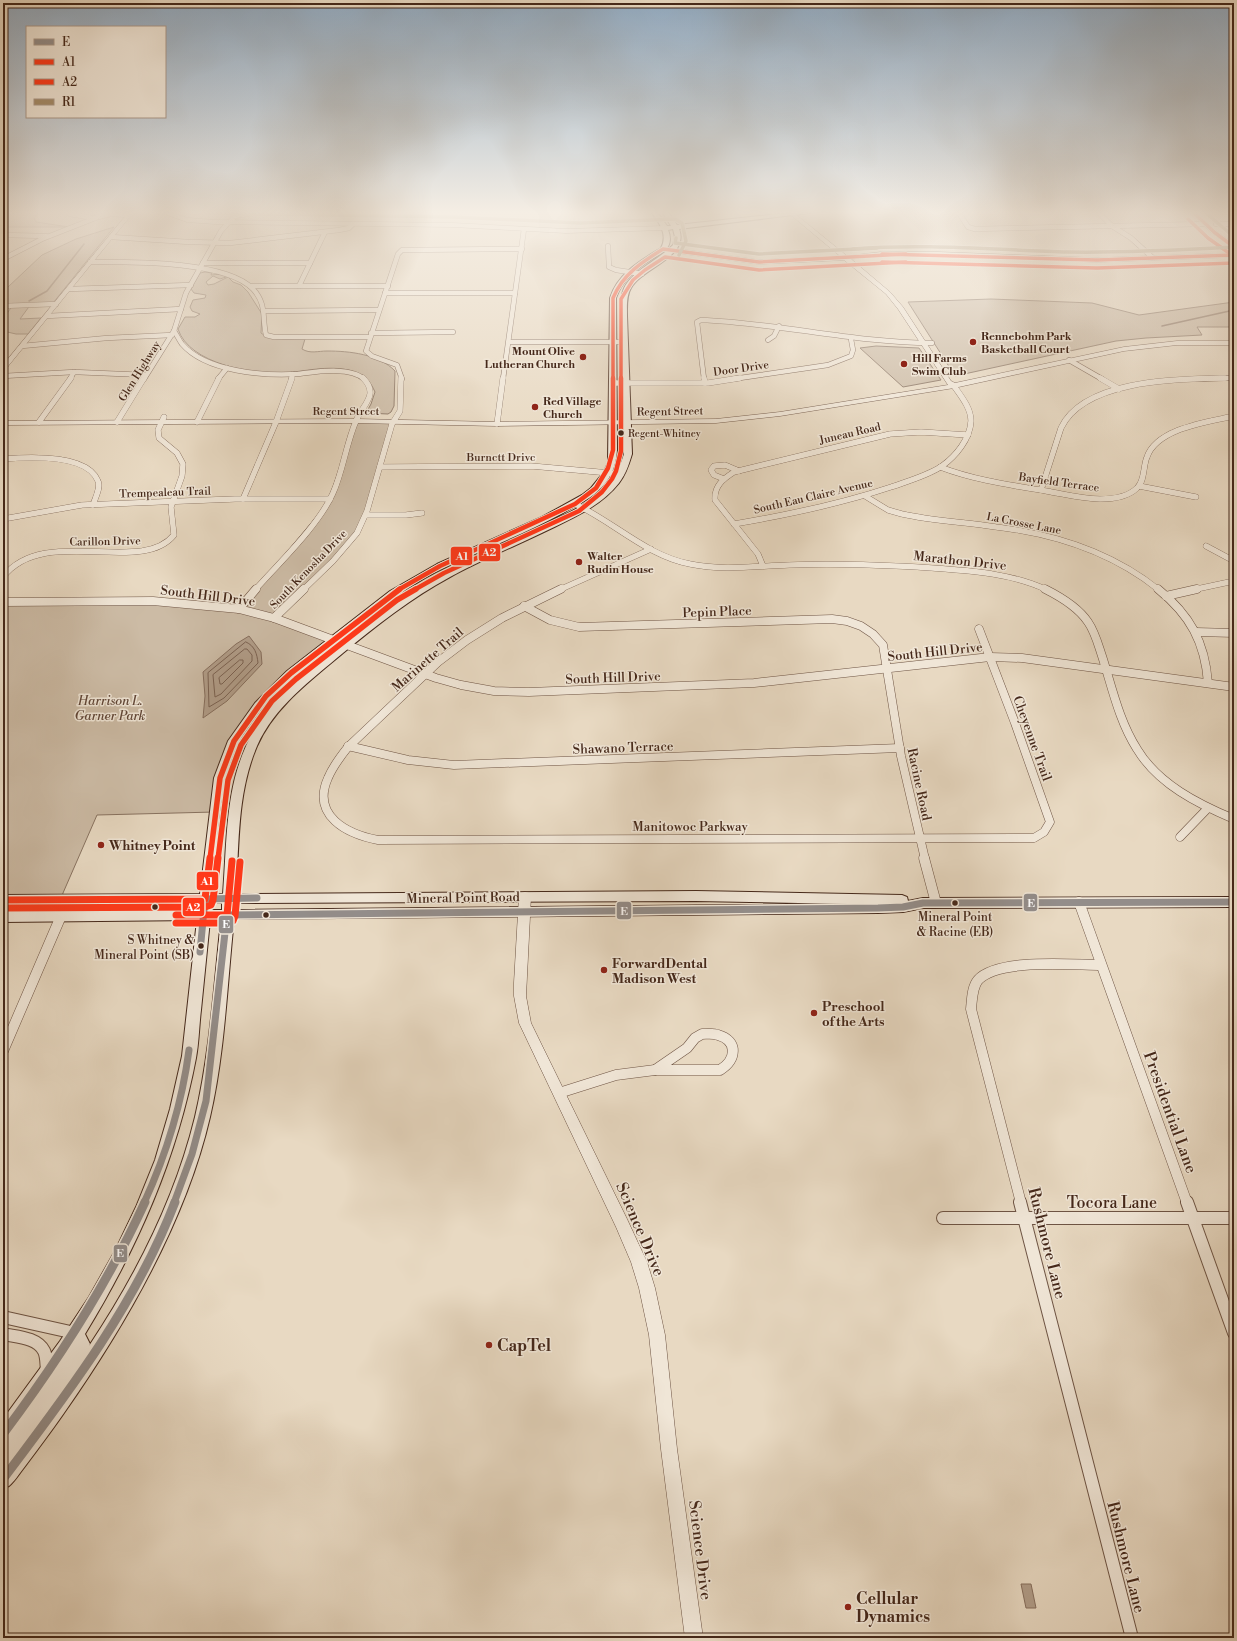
<svg xmlns="http://www.w3.org/2000/svg" width="1237" height="1641" font-family="'Libre Bodoni',serif">
<style>
.green{fill:#ccbba5;stroke:#887260}
.water{fill:#b19d89;stroke:#866e5d}
.lines{fill:none;stroke-linecap:round;stroke-linejoin:round}
.shore{stroke:#7b6252;stroke-width:1}
.stream{stroke:#866e5d;stroke-width:1.5}
.minor-far4-casing{stroke:#6e5444;stroke-width:5.5}
.minor-far3-casing{stroke:#6e5444;stroke-width:6}
.minor-far2-casing{stroke:#6e5444;stroke-width:9}
.minor-far1-casing{stroke:#6e5444;stroke-width:11}
.minor-casing{stroke:#6e5444;stroke-width:14}
.tertiary-casing{stroke:#6e5444;stroke-width:1}
.secondary-casing{stroke:#45281a;stroke-width:2}
.minor-far4{stroke:#f0e6d7;stroke-width:4.5}
.minor-far3{stroke:#f0e6d7;stroke-width:5.5}
.minor-far2{stroke:#f0e6d7;stroke-width:8}
.minor-far1{stroke:#f0e6d7;stroke-width:10}
.minor{stroke:#f0e6d7;stroke-width:12}
.tertiary{fill:#f0e6d7;fill-rule:evenodd}
.secondary{fill:#f0e6d7;fill-rule:evenodd}
.bus-1-far1-casing{stroke:#f0e6d7;stroke-width:10}
.bus-1-casing{stroke:#f0e6d7;stroke-width:12}
.bus-2-far3-casing{stroke:#f0e6d7;stroke-width:5}
.bus-2-far2-casing{stroke:#f0e6d7;stroke-width:6}
.bus-2-far1-casing{stroke:#f0e6d7;stroke-width:8}
.bus-2-casing{stroke:#f0e6d7;stroke-width:10}
.bus-3-far3-casing{stroke:#f0e6d7;stroke-width:5}
.bus-3-far2-casing{stroke:#f0e6d7;stroke-width:6}
.bus-3-far1-casing{stroke:#f0e6d7;stroke-width:8}
.bus-3-casing{stroke:#f0e6d7;stroke-width:10}
.bus-4-casing{stroke:#f0e6d7;stroke-width:5}
.bus-1-far1{stroke:#938d8a;stroke-width:7}
.bus-1{stroke:#938d8a;stroke-width:9}
.bus-2-far3{stroke:#ff391a;stroke-width:3.5}
.bus-2-far2{stroke:#ff391a;stroke-width:4.5}
.bus-2-far1{stroke:#ff391a;stroke-width:5.5}
.bus-2{stroke:#ff391a;stroke-width:7}
.bus-3-far3{stroke:#ff391a;stroke-width:3.5}
.bus-3-far2{stroke:#ff391a;stroke-width:4.5}
.bus-3-far1{stroke:#ff391a;stroke-width:5.5}
.bus-3{stroke:#ff391a;stroke-width:7}
.bus-4{stroke:#a68e6c;stroke-width:3.5}
.poi-dot{fill:#8f2418;stroke:#f0e6d7;stroke-width:1.5}
.bus-dot{fill:#45281a;stroke:#f0e6d7;stroke-width:1.5}
.labels{text-anchor:middle;stroke-width:3;stroke-linejoin:round;paint-order:stroke}
.far-bus-label{font-size:10px;fill:#45281a;stroke:#f0e6d7;text-anchor:start}
.far-poi-label{font-size:11px;font-weight:bold;fill:#45281a;stroke:#f0e6d7;text-anchor:start}
.far-street-label{font-size:11px;fill:#45281a;stroke:#f0e6d7}
.bus-label{font-size:12px;fill:#45281a;stroke:#f0e6d7}
.street-label{font-size:13px;fill:#45281a;stroke:#f0e6d7}
.park-label{font-size:13px;font-style:italic;fill:#604536;stroke:#f0e6d7}
.poi-label{font-size:13px;font-weight:bold;fill:#45281a;stroke:#f0e6d7;text-anchor:start}
.near-street-label{font-size:16px;fill:#45281a;stroke:#f0e6d7}
.near-poi-label{font-size:16px;font-weight:bold;fill:#45281a;stroke:#f0e6d7;text-anchor:start}
.line-badge{stroke:#f0e6d7;stroke-width:1.5}
.badge-label{font-size:11px;text-anchor:middle;font-weight:bold;fill:#fff}
</style>
<rect width="100%" height="100%" fill="#e8d9c2"/>
<filter id="stains"><feTurbulence type="fractalNoise" baseFrequency=".005" numOctaves="4"/><feColorMatrix values="0 0 0 0 .2 0 0 0 0 .09 0 0 0 0 .02 0 0 0 .5 -.17"/></filter>
<radialGradient id="worn" r=".72"><stop offset=".6" stop-color="#630" stop-opacity="0"/><stop offset="1" stop-color="#630" stop-opacity=".3"/></radialGradient>
<g class="green">
<polygon points="3,213 39,213 34,218 36,222 69,227 3,227"/>
<polygon points="114,227 53,303 31,304 20,319 41,318 28,334 16,334 3,331 3,319 13,305 3,305 3,287 8,287 42,255 76,239"/>
<path d="M205 272 212 273 211 275 222 274 226 277 220 279 213 276 206 282 208 285 214 284 228 277 233 282 241 285 248 292 262 314 261 333C271 342 292 339 305 339L302 349C310 354 318 351 327 351 349 351 379 354 395 371L394 406 391 412 388 414 366 413 371 404 375 392C370 381 366 376 355 372 333 364 307 371 285 373 254 375 189 364 178 329L185 317H195L200 314 192 311 190 307 193 300 205 298 206 295 194 293 191 289 200 273Z"/>
<polygon points="991,299 1092,303 1139,315 1234,302 1234,327 1197,327 1202,335 1146,338 1116,341 955,376 908,302"/>
<polygon points="876,346 919,348 941,380 903,387 860,348"/>
<polygon points="356,421 394,422 367,511 357,533 275,618 334,640 291,673 234,741 215,812 97,815 63,893 61,900 3,900 3,602 134,601 239,609 327,504"/>
</g>
<g class="water">
<polygon points="249,636 261,652 262,664 227,701 203,718 205,696 203,672 236,644"/>
<polygon points="1021,1584 1031,1584 1036,1608 1026,1608"/>
</g>
<g class="lines">
<g class="shore">
<path d="M246 642C255 646 257 654 258 663L224 698 209 707 208 673Z"/>
<polygon points="245,649 247,649 252,655 252,661 221,694 215,697 213,675"/>
<polygon points="240,660 243,660 243,663 222,684 220,684 219,678"/>
</g>
<g class="stream">
<polyline points="29,301 47,291 84,244"/>
<polyline points="1162,326 1234,310"/>
</g>
<g class="minor-far4-casing">
<g id="minor-far4">
<polyline points="959,213 968,227 975,229 1205,224"/>
<polyline points="1099,213 1112,226 1131,238 1153,258"/>
<polyline points="70,214 93,218"/>
<polyline points="230,222 235,216 252,213"/>
<polyline points="1216,224 1234,224"/>
<polyline points="3,235 46,236"/>
<polyline points="111,237 189,242 230,243 339,230 349,228 353,224"/>
<polyline points="608,246 609,267 616,270 642,274"/>
<polyline points="3,259 42,239 98,217 111,214 128,215"/>
<path d="M90 262C129 262 225 260 253 289 267 304 262 318 266 335L274 337H370"/>
<polyline points="203,263 310,263"/>
<polyline points="250,286 388,286"/>
<polyline points="299,286 325,232"/>
<polyline points="69,289 191,285"/>
<polyline points="385,293 515,293"/>
<polyline points="3,306 56,304"/>
<polyline points="264,311 379,310"/>
<polyline points="47,316 181,309"/>
<path d="M174 331C177 335 179 340 182 344 206 372 264 376 298 374 315 372 350 366 364 379"/>
<polyline points="371,333 453,332"/>
<polyline points="768,340 774,336 779,326"/>
<polyline points="509,342 625,342"/>
<polyline points="22,346 107,338 172,335"/>
<polyline points="1069,360 1102,379"/>
<polyline points="3,376 74,372 146,375"/>
<polyline points="70,379 74,372"/>
<polyline points="144,379 174,331 186,293 221,231 229,222"/>
<polyline points="218,379 227,368"/>
<polyline points="291,379 293,374"/>
<polyline points="402,379 397,365 372,356 366,351 398,254 402,250 522,249"/>
<polyline points="503,379 524,229"/>
<path d="M704 379 697 322 701 320C779 323 854 343 932 343"/>
<polyline points="733,379 828,365 851,356 853,350 851,339"/>
<polyline points="1194,379 1234,378"/>
</g>
</g>
<g class="minor-far3-casing">
<g id="minor-far3">
<polyline points="704,378 705,383"/>
<polyline points="1100,378 1119,389"/>
<polyline points="612,383 708,383 740,378"/>
<polyline points="39,422 71,378"/>
<polyline points="117,422 144,378"/>
<polyline points="197,422 219,378"/>
<polyline points="497,424 503,378"/>
<path d="M3 459C27 457 87 453 98 481 101 488 95 498 93 505"/>
<polyline points="380,467 531,466 621,474"/>
<path d="M940 467C974 480 1010 485 1046 491 1064 494 1082 499 1100 499 1112 499 1128 497 1137 488 1145 481 1143 466 1147 457 1157 428 1208 422 1234 416"/>
<polyline points="724,479 714,475 711,470 714,466 725,465 739,471"/>
<polyline points="1139,486 1196,497"/>
<path d="M1041 490 1061 428C1084 379 1179 379 1225 378"/>
<path d="M865 496 888 510 902 514C933 521 965 522 996 527 1055 534 1113 553 1159 590"/>
<polyline points="243,499 276,422 292,378"/>
<path d="M575 504C614 522 647 556 690 564 723 571 756 566 789 565 837 563 884 565 932 568 971 571 1011 573 1047 590"/>
<polyline points="366,515 406,515 422,513"/>
<polyline points="3,519 82,505 235,499 330,499"/>
<path d="M734 524C787 515 840 504 891 487 908 481 927 476 942 466 956 456 970 439 971 421 971 408 961 396 954 386"/>
<polyline points="1206,546 1234,561"/>
<path d="M763 566 758 554 715 500C714 486 723 479 734 472L890 434 921 432 968 435"/>
<path d="M3 577C44 524 141 576 174 535L171 507 182 476 183 464 177 453 159 438 158 430 164 417"/>
<path d="M255 590C279 563 319 525 333 493 343 471 346 444 356 421 362 405 380 395 363 378"/>
<polyline points="303,590 333,561 357,533 367,511 392,424 400,411 401,378"/>
<polyline points="559,590 651,549"/>
<polyline points="1192,590 1234,581"/>
</g>
</g>
<g class="minor-far2-casing">
<g id="minor-far2">
<path d="M561 589 502 618 467 640 438 662 348 747C340 757 333 766 328 778 311 816 347 834 378 840L1034 838 1044 832 1050 822 1015 723 979 629"/>
<path d="M1045 589C1061 597 1078 607 1088 622 1095 632 1098 644 1102 656 1112 687 1119 721 1137 749 1158 784 1198 804 1234 819"/>
<path d="M1158 589C1190 615 1205 642 1208 683"/>
<polyline points="1166,596 1197,589"/>
<polyline points="3,602 153,601 239,609 274,618 436,678 461,685 494,691 529,692 754,683 990,657 1022,658 1234,687"/>
<polyline points="524,606 550,620 579,627 832,619 847,621 861,626 873,634 883,645 901,756 925,859"/>
<polyline points="239,609 256,589"/>
<polyline points="274,618 304,589"/>
<polyline points="1196,632 1234,633"/>
<polyline points="348,746 408,760 454,765 900,748"/>
<polyline points="1180,837 1208,808"/>
</g>
</g>
<g class="minor-far1-casing">
<g id="minor-far1">
<polyline points="924,858 936,903"/>
<polyline points="1079,902 1187,1203"/>
<path d="M702 1034C707 1034 713 1033 718 1035 739 1041 736 1060 720 1070H655L687 1048 695 1038Z"/>
<polyline points="3,1051 61,916"/>
<polyline points="559,1093 616,1075 655,1070"/>
<path d="M1021 1203 971 1009C972 1000 972 987 978 980 998 958 1072 965 1101 965"/>
</g>
</g>
<g class="minor-casing">
<g id="minor">
<polyline points="1020,1202 1132,1638"/>
<polyline points="1187,1202 1234,1333"/>
<polyline points="943,1218 1234,1218"/>
<polyline points="3,1317 75,1333"/>
<path d="M3 1334C16 1337 37 1337 44 1351 47 1357 46 1364 47 1370"/>
</g>
</g>
<g class="tertiary-casing">
<g id="tertiary">
<polygon points="128,213 135,213 128,219 5,370 3,371 3,365"/>
<polygon points="162,213 172,213 188,218 215,220 453,223 566,229 664,226 667,228 664,230 566,233 453,227 215,224 187,222"/>
<polygon points="794,213 847,256 881,252 938,252 1097,258 1234,253 1234,257 1097,262 938,256 881,256 851,259 890,292 903,307 951,381 955,383 1124,347 1177,341 1234,341 1234,345 1177,345 1124,351 954,388 780,416 716,423 497,426 356,423 3,425 3,421 356,419 497,422 716,419 780,412 948,385 898,309 886,294 844,260 759,264 663,251 660,249 663,247 759,260 840,256 792,216 791,215"/>
<polygon points="1191,213 1198,213 1216,231 1234,244 1234,249 1212,233"/>
<polygon points="525,892 529,893 531,896 526,996 531,1023 627,1219 647,1262 655,1288 665,1335 677,1449 703,1638 685,1638 661,1449 649,1335 639,1288 631,1262 616,1227 519,1023 514,996 514,983 519,896 521,893"/>
</g>
</g>
<g class="secondary-casing">
<path id="secondary" d="M652 213H658L667 226H671L663 213H669L677 225 787 213H810L679 229C690 257 642 268 631 288 626 296 627 307 627 316L632 454C629 464 626 474 619 483 601 506 573 518 548 530 515 546 481 560 450 577 411 598 377 625 343 653 311 680 274 707 257 746 237 793 239 844 236 894L696 891 902 895 907 897 908 901 923 898 1234 897V907L923 908 903 912 878 913 234 919C227 985 225 1052 210 1117 186 1221 125 1326 64 1413 51 1432 37 1450 23 1469 19 1474 14 1482 9 1486 7 1487 5 1487 3 1488V1452L7 1441 3 1443V1419L60 1341 89 1297 115 1251 136 1207 155 1160 170 1109 182 1056 197 920 3 922V912L198 910 199 904 3 905V895L200 894 214 778 228 741 255 703 287 671 390 591 437 564 542 517 582 495 591 488 604 472 608 463 610 298C618 273 640 261 661 248 668 235 660 224 652 213ZM673 229 675 237 673 245C659 260 629 272 623 291 620 299 620 308 621 316L624 454C621 463 618 472 612 480 595 502 567 514 543 525 509 542 474 556 441 574 404 594 370 621 337 648 302 676 265 704 246 746 225 792 227 844 223 894H213C217 846 218 784 239 742 262 698 309 664 346 634 378 610 409 584 446 567 485 549 526 533 563 513 574 506 587 501 597 492 610 480 616 468 617 450L616 298C622 280 636 269 652 259 656 256 662 254 665 250 671 245 671 237 668 230ZM696 901 848 904 235 910V903ZM212 903H222V910H211ZM210 920H221C214 985 210 1053 195 1117 175 1199 135 1277 89 1346L90 1344 85 1334C138 1247 177 1158 196 1058 199 1042 199 1026 201 1010 204 980 207 950 210 920Z"/>
</g>
<use href="#minor-far4" class="minor-far4"/>
<use href="#minor-far3" class="minor-far3"/>
<use href="#minor-far2" class="minor-far2"/>
<use href="#minor-far1" class="minor-far1"/>
<use href="#minor" class="minor"/>
<use href="#tertiary" class="tertiary"/>
<use href="#secondary" class="secondary"/>
<g class="bus-1-far1-casing">
<g id="bus-1-far1">
<polyline points="200,952 205,899 257,898"/>
<path d="M144 1203C166 1155 182 1103 189 1050"/>
<polyline points="174,1203 192,1154 206,1101 227,915 878,908 903,907 923,903 1234,902"/>
</g>
</g>
<g class="bus-1-casing">
<g id="bus-1">
<path d="M3 1434C58 1361 107 1285 145 1202"/>
<path d="M3 1479C68 1393 136 1304 175 1202"/>
</g>
</g>
<g class="bus-2-far3-casing">
<g id="bus-2-far3">
<polyline points="1194,213 1214,232 1234,247"/>
<polyline points="882,254 1097,260 1234,255"/>
<path d="M613 379V298C623 274 642 262 663 249L759 262 906 254"/>
</g>
</g>
<g class="bus-2-far2-casing">
<polyline id="bus-2-far2" points="398,590 440,566 575,504 596,488 608,468 613,450 613,378"/>
</g>
<g class="bus-2-far1-casing">
<polyline id="bus-2-far1" points="210,859 220,778 234,741 266,696 291,673 400,589"/>
</g>
<g class="bus-2-casing">
<g id="bus-2">
<polyline points="3,900 205,899 210,858"/>
<polyline points="176,915 227,915 232,861"/>
</g>
</g>
<g class="bus-3-far3-casing">
<g id="bus-3-far3">
<polyline points="1188,219 1208,238 1229,253"/>
<polyline points="882,262 1097,268 1234,263"/>
<polyline points="621,379 621,299 633,280 645,270 665,257 759,270 906,262"/>
</g>
</g>
<g class="bus-3-far2-casing">
<polyline id="bus-3-far2" points="414,590 444,573 579,511 602,492 612,479 616,471 621,451 621,378"/>
</g>
<g class="bus-3-far1-casing">
<polyline id="bus-3-far1" points="218,859 228,780 241,745 272,701 296,679 397,600 416,589"/>
</g>
<g class="bus-3-casing">
<g id="bus-3">
<polyline points="3,908 205,907 211,905 213,900 218,858"/>
<polyline points="176,923 227,923 233,921 235,916 240,862"/>
</g>
</g>
<g class="bus-4-casing">
<g id="bus-4">
<polyline points="206,213 453,217 580,223 675,219 682,223 686,241 679,255"/>
<polyline points="1206,213 1234,237"/>
<polyline points="676,238 675,243 759,254 877,248"/>
<path d="M853 249C925 243 996 250 1068 252 1123 253 1179 250 1234 247"/>
</g>
</g>
<use href="#bus-1-far1" class="bus-1-far1"/>
<use href="#bus-1" class="bus-1"/>
<use href="#bus-2-far3" class="bus-2-far3"/>
<use href="#bus-2-far2" class="bus-2-far2"/>
<use href="#bus-2-far1" class="bus-2-far1"/>
<use href="#bus-2" class="bus-2"/>
<use href="#bus-3-far3" class="bus-3-far3"/>
<use href="#bus-3-far2" class="bus-3-far2"/>
<use href="#bus-3-far1" class="bus-3-far1"/>
<use href="#bus-3" class="bus-3"/>
<use href="#bus-4" class="bus-4"/>
</g>
<linearGradient id="sky" x2="0" y2="1"><stop stop-color="#92abc2"/><stop offset="0.48" stop-color="#f5eee4"/><stop offset="1" stop-color="#f5eee4" stop-opacity="0"/></linearGradient>
<rect width="1237" height="443" fill="url(#sky)"/>
<g class="poi-dot">
<circle cx="973" cy="342" r="4"/>
<circle cx="583" cy="357" r="4"/>
<circle cx="904" cy="364" r="4"/>
<circle cx="535" cy="407" r="4"/>
<circle cx="579" cy="562" r="4"/>
<circle cx="101" cy="845" r="4"/>
<circle cx="604" cy="970" r="4"/>
<circle cx="814" cy="1013" r="4"/>
<circle cx="489" cy="1345" r="4"/>
<circle cx="848" cy="1607" r="4"/>
</g>
<g class="bus-dot">
<circle cx="621" cy="433" r="3.5"/>
<circle cx="955" cy="903" r="3.5"/>
<circle cx="155" cy="907" r="3.5"/>
<circle cx="266" cy="915" r="3.5"/>
<circle cx="201" cy="946" r="3.5"/>
</g>
<g class="labels">
<g class="far-bus-label">
<text x="628" y="437">Regent-Whitney</text>
</g>
<g class="far-poi-label">
<text x="981" y="340">Rennebohm Park<tspan x="981" dy="13">Basketball Court</tspan></text>
<text x="575" y="355" text-anchor="end">Mount Olive<tspan x="575" dy="13">Lutheran Church</tspan></text>
<text x="912" y="362">Hill Farms<tspan x="912" dy="13">Swim Club</tspan></text>
<text x="543" y="405">Red Village<tspan x="543" dy="13">Church</tspan></text>
<text x="587" y="560">Walter<tspan x="587" dy="13">Rudin House</tspan></text>
</g>
<g class="far-street-label">
<text transform="translate(741 368) rotate(-8)" y="4">Door Drive</text>
<text transform="translate(139 371) rotate(-58)" y="4">Glen Highway</text>
<text x="346" y="415">Regent Street</text>
<text transform="translate(670 411) rotate(-1)" y="4">Regent Street</text>
<text transform="translate(850 433) rotate(-13)" y="4">Juneau Road</text>
<text x="501" y="461">Burnett Drive</text>
<text transform="translate(1059 482) rotate(8)" y="4">Bayfield Terrace</text>
<text transform="translate(165 492) rotate(-2)" y="4">Trempealeau Trail</text>
<text transform="translate(813 496) rotate(-13)" y="4">South Eau Claire Avenue</text>
<text transform="translate(1024 523) rotate(11)" y="4">La Crosse Lane</text>
<text transform="translate(105 541) rotate(-1)" y="4">Carillon Drive</text>
<text transform="translate(308 569) rotate(-46)" y="4">South Kenosha Drive</text>
</g>
<g class="bus-label">
<text x="955" y="921">Mineral Point<tspan x="955" dy="15">&amp; Racine (EB)</tspan></text>
<text x="194" y="944" text-anchor="end">S Whitney &amp;<tspan x="194" dy="15">Mineral Point (SB)</tspan></text>
</g>
<g class="street-label">
<text transform="translate(960 560) rotate(6)" y="5">Marathon Drive</text>
<text transform="translate(208 595) rotate(7)" y="5">South Hill Drive</text>
<text transform="translate(717 611) rotate(-2)" y="5">Pepin Place</text>
<text transform="translate(935 651) rotate(-6)" y="5">South Hill Drive</text>
<text transform="translate(427 659) rotate(-41)" y="5">Marinette Trail</text>
<text transform="translate(613 677) rotate(-2)" y="5">South Hill Drive</text>
<text transform="translate(1033 738) rotate(70)" y="5">Cheyenne Trail</text>
<text transform="translate(623 747) rotate(-2)" y="5">Shawano Terrace</text>
<text transform="translate(920 784) rotate(78)" y="5">Racine Road</text>
<text x="690" y="831">Manitowoc Parkway</text>
<text transform="translate(463 897) rotate(-1)" y="5">Mineral Point Road</text>
</g>
<g class="park-label">
<text x="110" y="705">Harrison L.<tspan x="110" dy="15">Garner Park</tspan></text>
</g>
<g class="poi-label">
<text x="109" y="850">Whitney Point</text>
<text x="612" y="968">ForwardDental<tspan x="612" dy="15">Madison West</tspan></text>
<text x="822" y="1011">Preschool<tspan x="822" dy="15">of the Arts</tspan></text>
</g>
<g class="near-street-label">
<text transform="translate(1171 1112) rotate(70)" y="6">Presidential Lane</text>
<text x="1112" y="1208">Tocora Lane</text>
<text transform="translate(641 1229) rotate(67)" y="6">Science Drive</text>
<text transform="translate(1048 1243) rotate(76)" y="6">Rushmore Lane</text>
<text transform="translate(701 1550) rotate(83)" y="6">Science Drive</text>
<text transform="translate(1127 1557) rotate(76)" y="6">Rushmore Lane</text>
</g>
<g class="near-poi-label">
<text x="497" y="1351">CapTel</text>
<text x="856" y="1604">Cellular<tspan x="856" dy="18">Dynamics</tspan></text>
</g>
</g>
<g class="line-badge">
<rect x="478" y="543" width="23" height="19" rx="4" fill="#ff391a"/>
<rect x="450" y="546" width="23" height="20" rx="4" fill="#ff391a"/>
<rect x="196" y="871" width="23" height="20" rx="4" fill="#ff391a"/>
<rect x="1023" y="893" width="15" height="19" rx="4" fill="#938d8a"/>
<rect x="182" y="897" width="23" height="20" rx="4" fill="#ff391a"/>
<rect x="616" y="901" width="16" height="19" rx="4" fill="#938d8a"/>
<rect x="218" y="915" width="16" height="19" rx="4" fill="#938d8a"/>
<rect x="113" y="1244" width="15" height="19" rx="4" fill="#938d8a"/>
</g>
<g class="badge-label">
<text x="489" y="556">A2</text>
<text x="462" y="560">A1</text>
<text x="207" y="885">A1</text>
<text x="1031" y="907">E</text>
<text x="193" y="911">A2</text>
<text x="624" y="915">E</text>
<text x="226" y="928">E</text>
<text x="120" y="1257">E</text>
</g>
<rect width="1237" height="1641" fill="none" stroke="#e8d9c2" stroke-width="16"/>
<rect x="4" y="4" width="1229" height="1633" fill="none" stroke="#45281a" stroke-width="2"/>
<rect x="8" y="8" width="1221" height="1625" fill="none" stroke="#45281a"/>
<rect x="26" y="26" width="140" height="92" fill="#f0e6d7" stroke="#ac9a8b"/>
<rect x="34" y="39" width="20" height="6" fill="#938d8a" stroke="#ac9a8b"/>
<text x="62" y="46" font-size="12" fill="#45281a">E</text>
<rect x="34" y="59" width="20" height="6" fill="#ff391a" stroke="#ac9a8b"/>
<text x="62" y="66" font-size="12" fill="#45281a">A1</text>
<rect x="34" y="79" width="20" height="6" fill="#ff391a" stroke="#ac9a8b"/>
<text x="62" y="86" font-size="12" fill="#45281a">A2</text>
<rect x="34" y="99" width="20" height="6" fill="#a68e6c" stroke="#ac9a8b"/>
<text x="62" y="106" font-size="12" fill="#45281a">R1</text>
<rect width="100%" height="100%" filter="url(#stains)"/>
<rect width="100%" height="100%" fill="url(#worn)"/>
</svg>
